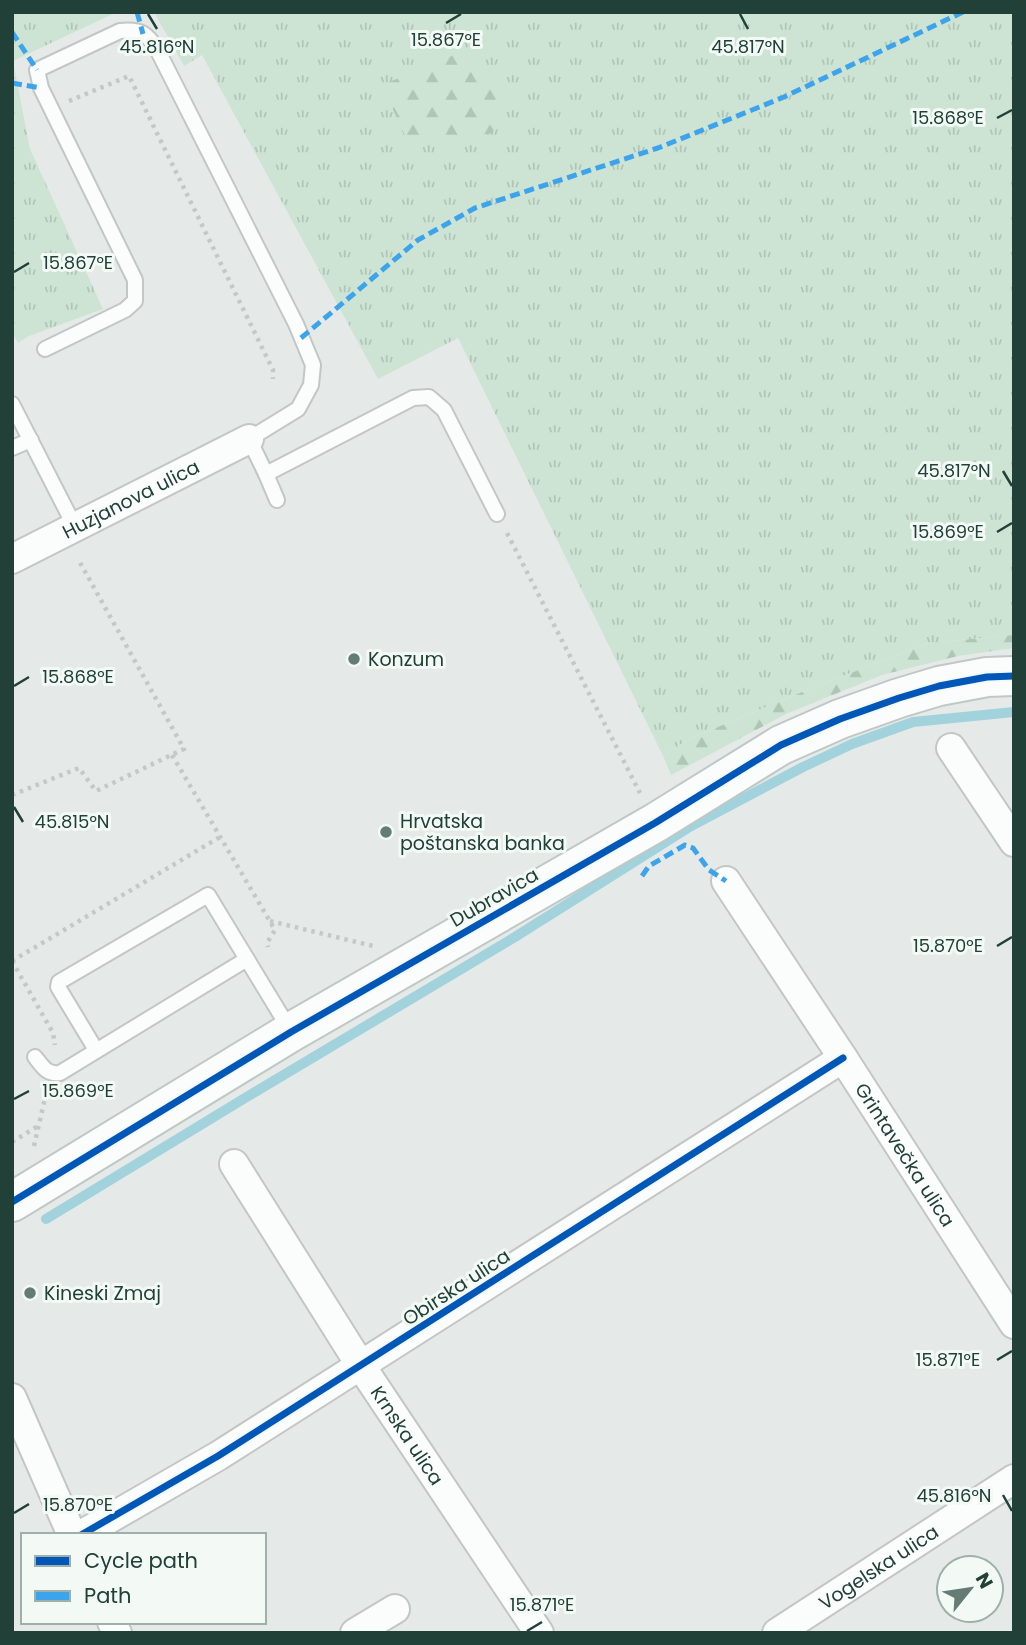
<svg xmlns="http://www.w3.org/2000/svg" width="1026" height="1645" font-family="Poppins,sans-serif">
<style>
.grass{fill:url(#grass-tufts)}
.forest{fill:url(#forest-firs)}
.lines{fill:none;stroke-linecap:round;stroke-linejoin:round}
.stream{stroke:#a2d2dc;stroke-width:10}
.lane-casing{stroke:#c2c7c5;stroke-width:18}
.street-casing{stroke:#c2c7c5;stroke-width:32}
.secondary-casing{stroke:#c0c8c5;stroke-width:42}
.path{stroke:#c1cac8;stroke-width:4.5;stroke-dasharray:3.5 5;stroke-linecap:butt}
.lane{stroke:#fbfcfc;stroke-width:14}
.street{stroke:#fbfcfc;stroke-width:28}
.secondary{stroke:#fbfcfc;stroke-width:38}
.quiet{stroke:#3da4ec;stroke-width:5;stroke-dasharray:10 5;stroke-linecap:butt}
.cycleway-casing{stroke:#f3faf6;stroke-width:11}
.cycleway{stroke:#0057b8;stroke-width:7}
.ticks{fill:none;stroke:#204038;stroke-width:2.5}
.poi-dot{fill:#657c76;stroke:#f3faf6;stroke-width:2.5}
.labels{text-anchor:middle;stroke-width:6;stroke-linejoin:round;paint-order:stroke}
.street-label{font-size:19px;fill:#204038;stroke:#f3faf6}
.poi-label{font-size:19px;fill:#204038;stroke:#f3faf6;text-anchor:start}
.ticks-label{font-size:18px;text-anchor:middle;fill:#204038;stroke:#f3faf6;stroke-width:6;stroke-linejoin:round;paint-order:stroke}
</style>
<defs>
<pattern id="grass-tufts" width="24" height="20" patternUnits="userSpaceOnUse" patternTransform="scale(1.75)"><rect width="24" height="20" fill="#cde4d5"/><path d="M3 7l-1-3M5 7V3M7 7l1-3M15 17l-1-3M17 17v-4M19 17l1-3" fill="none" stroke="#b0c5b8"/></pattern>
<pattern id="forest-firs" width="22" height="20" patternUnits="userSpaceOnUse" patternTransform="scale(1.75)"><rect width="22" height="20" fill="#cde4d5"/><path d="M5 1l3.5 6h-7zM16 11l3.5 6h-7z" fill="#b0c5b8"/></pattern>
</defs>
<rect width="100%" height="100%" fill="#e5eae8"/>
<g class="grass">
<polygon points="12,12 117,12 13,61 30,149 103,309 29,336 18,343 12,331"/>
<polygon points="154,12 1014,12 1014,635 928,643 802,692 689,739 663,756 458,338 378,379 202,55 184,66"/>
</g>
<g class="forest">
<polygon points="473,47 503,98 493,133 409,145 382,85"/>
<polygon points="1014,635 1014,648 958,656 882,675 786,714 671,775 663,756 689,739 802,692 928,643"/>
</g>
<g class="lines">
<polyline class="stream" points="46,1219 245,1098 515,937 691,826 803,767 852,744 913,722 1014,712"/>
<g class="lane-casing">
<g id="lane">
<path d="M45 349 125 310 135 301V280L41 88 37 70 120 31C141 29 147 33 158 51L296 324 313 365 311 385 298 409 249 439 266 474 413 398 429 397 444 410 497 514"/>
<polyline points="12,404 75,527"/>
<polyline points="12,448 31,440"/>
<polyline points="266,474 277,500"/>
<polyline points="96,1050 58,987 59,982 208,895 290,1030"/>
<path d="M35 1057C43 1067 47 1075 60 1073L247 959"/>
</g>
</g>
<g class="street-casing">
<g id="street">
<path id="s1" d="M12 559 249 439"/>
<polyline points="951,748 1014,842"/>
<path id="s2" d="M726 881 843 1058 1014 1324"/>
<path id="s3" d="M234 1164 361 1366 539 1633"/>
<polyline points="12,1398 72,1535"/>
<polyline points="81,1535 218,1456 843,1058"/>
<polyline points="112,1622 117,1633"/>
<polyline points="355,1633 395,1609"/>
<path id="s4" d="M777 1633 1014 1479"/>
</g>
</g>
<g class="secondary-casing">
<polyline id="secondary" points="12,1202 291,1032 655,823 781,745 840,719 899,698 939,686 987,677 1014,676"/>
</g>
<g class="path">
<polyline points="69,101 129,76 273,370 273,379"/>
<polyline points="507,533 640,793"/>
<polyline points="172,755 275,930 267,943 268,947"/>
<polyline points="12,795 79,768 96,791 184,749 78,559"/>
<polyline points="270,921 373,946"/>
<polyline points="12,961 220,837"/>
<polyline points="12,961 53,1033 55,1045"/>
<polyline points="12,1142 38,1126"/>
<polyline points="34,1146 46,1094"/>
</g>
<use href="#lane" class="lane"/>
<use href="#street" class="street"/>
<use href="#secondary" class="secondary"/>
<g class="quiet">
<polyline points="137,12 143,34"/>
<polyline points="12,32 37,70"/>
<polyline points="12,83 41,88"/>
<polyline points="301,338 418,240 475,208 658,148 784,97 963,12"/>
<polyline points="642,876 649,866 685,845 693,848 709,870 726,881"/>
</g>
<g class="cycleway-casing">
<g id="cycleway">
<polyline points="12,1202 291,1032 655,823 781,745 840,719 899,698 939,686 987,677 1014,676"/>
<polyline points="81,1535 218,1456 843,1058"/>
</g>
</g>
<use href="#cycleway" class="cycleway"/>
</g>
<path class="ticks" d="M148 14 157 29M740 14 748 29M446 23 461 14M997 118 1012 110M14 272 29 263M1003 471 1012 486M997 532 1012 523M14 686 29 677M14 807 23 822M997 946 1012 937M14 1099 29 1091M997 1360 1012 1351M1003 1495 1012 1511M14 1513 29 1504M527 1631 542 1622"/>
<g class="poi-dot">
<circle cx="354" cy="659" r="7"/>
<circle cx="386" cy="832" r="7"/>
<circle cx="30" cy="1293" r="7"/>
</g>
<g class="labels">
<g class="street-label">
<text dy="7" stroke="none"><textPath href="#s1" startOffset="133">Huzjanova ulica</textPath></text>
<text transform="translate(494 897) rotate(-30)" y="7">Dubravica</text>
<text dy="7" stroke="none"><textPath href="#s2" startOffset="327">Grintavečka ulica</textPath></text>
<text transform="translate(456 1287) rotate(-33)" y="7">Obirska ulica</text>
<text dy="7" stroke="none"><textPath href="#s3" startOffset="322">Krnska ulica</textPath></text>
<text dy="7" stroke="none"><textPath href="#s4" startOffset="121">Vogelska ulica</textPath></text>
</g>
<g class="poi-label">
<text x="368" y="666">Konzum</text>
<text x="400" y="828">Hrvatska<tspan x="400" dy="22">poštanska banka</tspan></text>
<text x="44" y="1300">Kineski Zmaj</text>
</g>
</g>
<g class="ticks-label">
<text x="446" y="46">15.867°E</text>
<text x="157" y="53">45.816°N</text>
<text x="748" y="53">45.817°N</text>
<text x="948" y="124">15.868°E</text>
<text x="78" y="269">15.867°E</text>
<text x="954" y="477">45.817°N</text>
<text x="948" y="538">15.869°E</text>
<text x="78" y="683">15.868°E</text>
<text x="72" y="828">45.815°N</text>
<text x="948" y="952">15.870°E</text>
<text x="78" y="1097">15.869°E</text>
<text x="948" y="1366">15.871°E</text>
<text x="954" y="1502">45.816°N</text>
<text x="78" y="1511">15.870°E</text>
<text x="542" y="1611">15.871°E</text>
</g>
<rect width="1026" height="1645" fill="none" stroke="#204038" stroke-width="28"/>
<rect x="21" y="1533" width="245" height="91" fill="#f3faf6" stroke="#9fb0aa" stroke-width="2"/>
<rect x="35" y="1556" width="35" height="10" fill="#0057b8" stroke="#9fb0aa" stroke-width="2"/>
<text x="84" y="1568" font-size="21" fill="#204038">Cycle path</text>
<rect x="35" y="1591" width="35" height="10" fill="#3da4ec" stroke="#9fb0aa" stroke-width="2"/>
<text x="84" y="1603" font-size="21" fill="#204038">Path</text>
<g transform="translate(970 1589) rotate(60)"><circle r="33" fill="#f3faf6" stroke="#9fb0aa" stroke-width="2"/>
<path d="M0-5L12 26L0 18L-12 26Z" fill="#657c76"/>
<text y="-10" font-size="19" font-weight="bold" text-anchor="middle" fill="#204038">N</text>
</g>
</svg>
